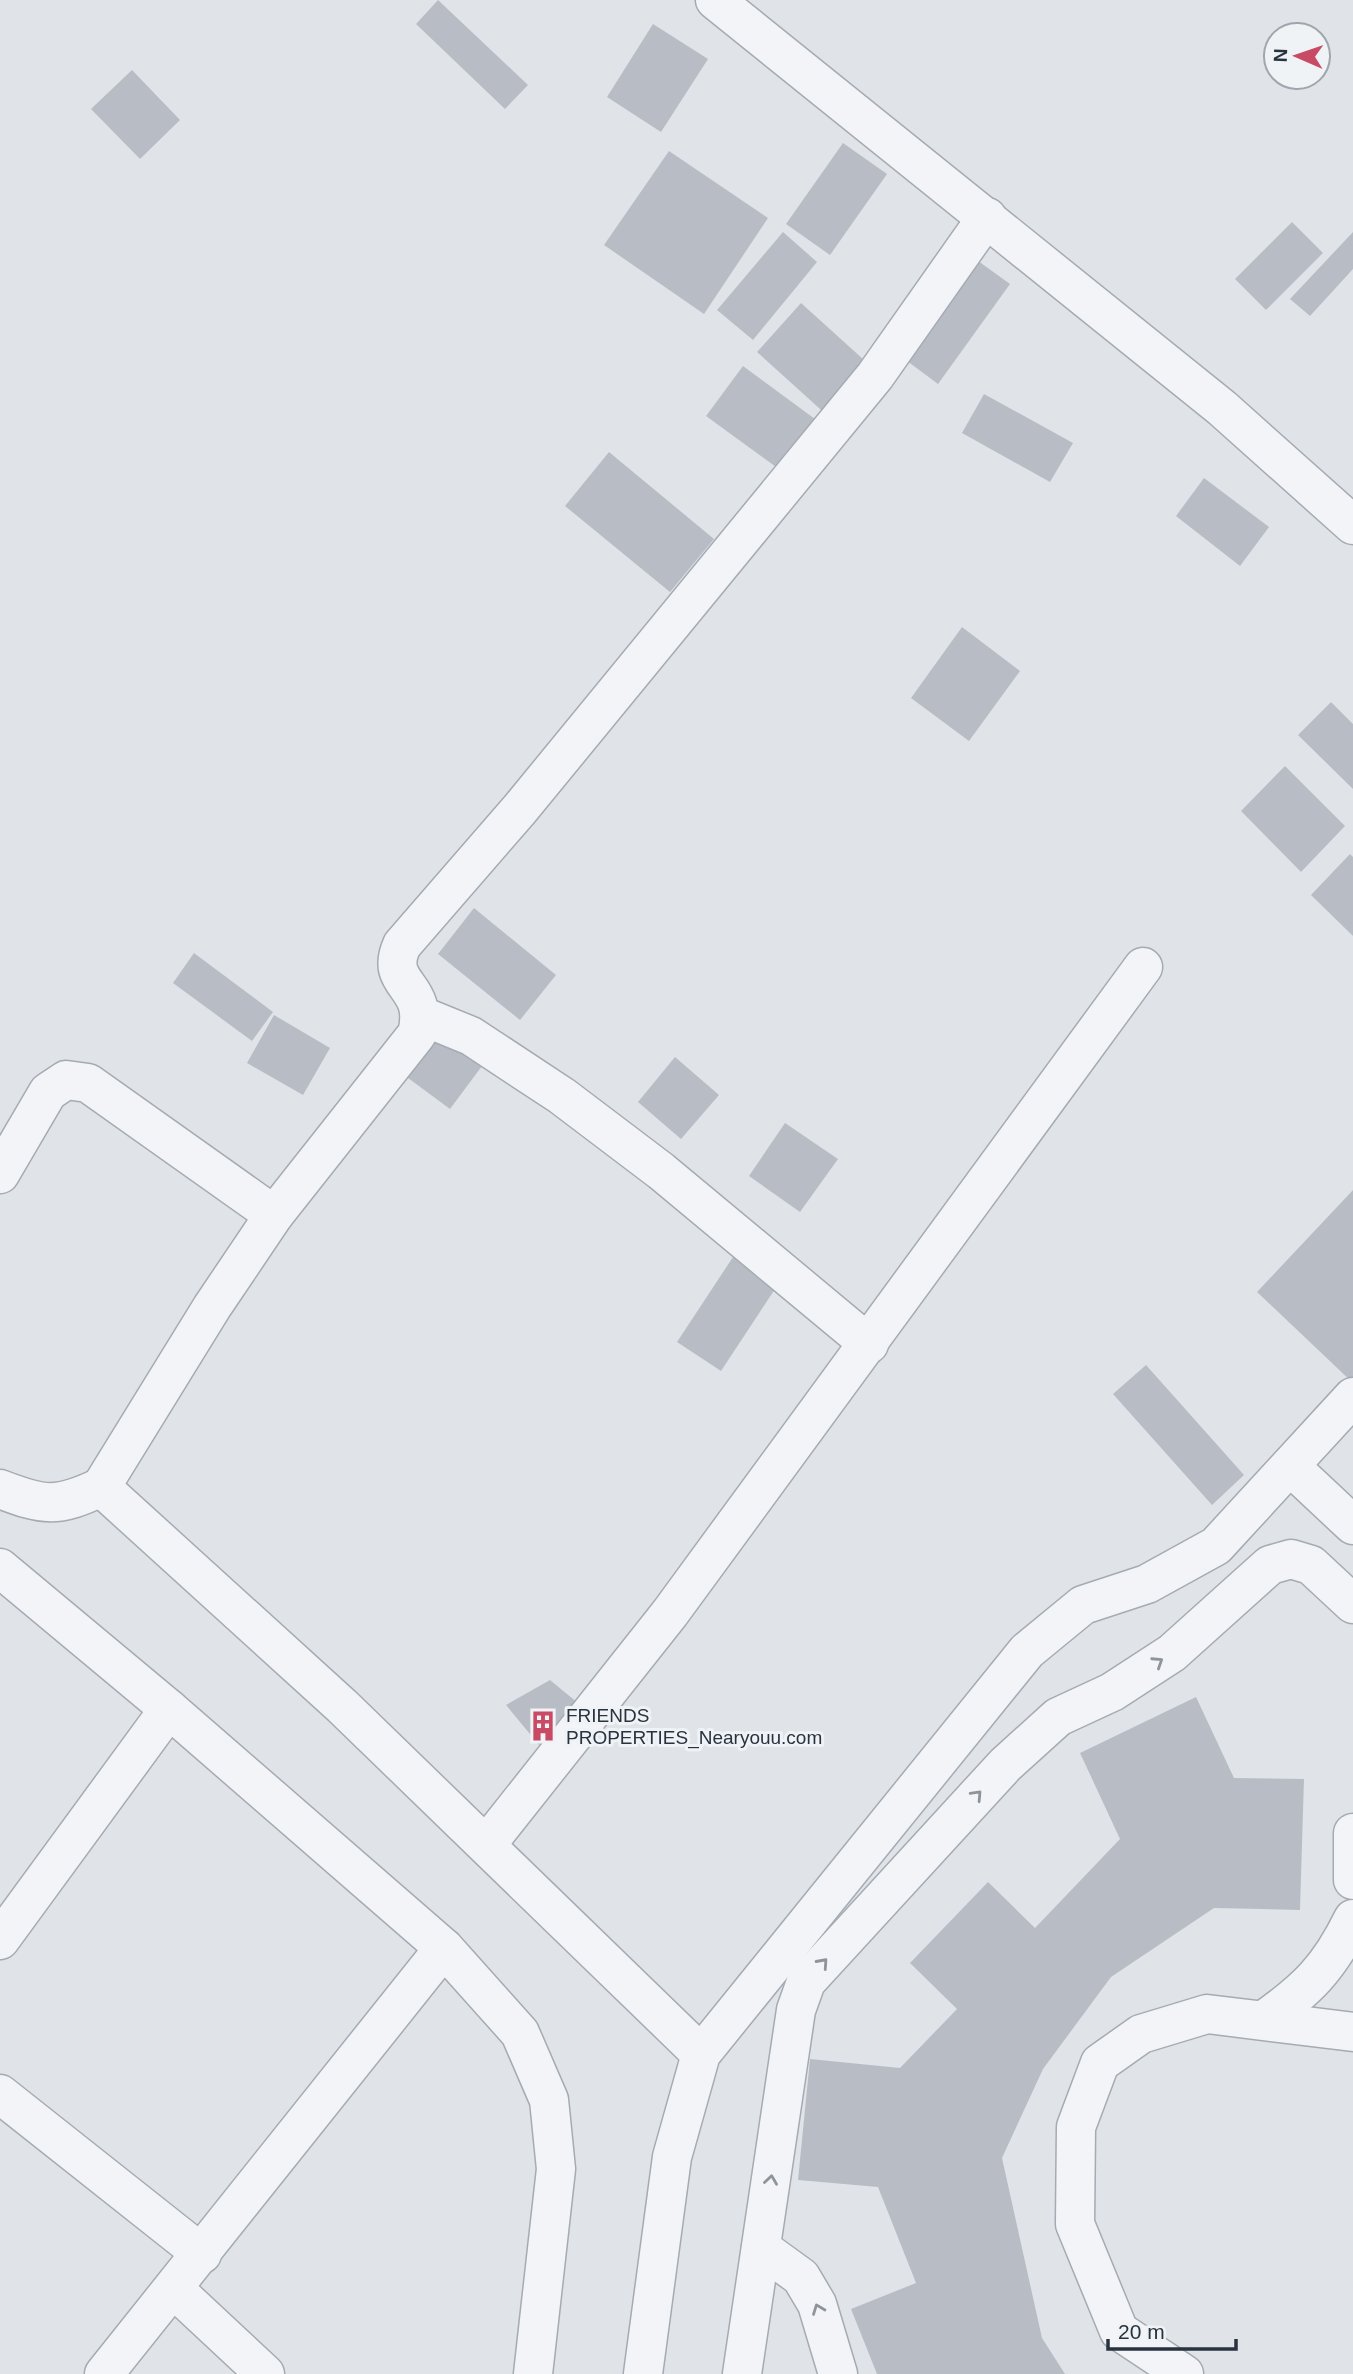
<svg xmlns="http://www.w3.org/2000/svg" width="1353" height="2374" font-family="Arial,sans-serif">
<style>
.building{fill:#b8bdc5}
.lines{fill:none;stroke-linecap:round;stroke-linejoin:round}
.minor-casing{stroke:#a5abb3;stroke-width:41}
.minor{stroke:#f3f4f7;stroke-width:38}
.oneway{stroke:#8e949b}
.labels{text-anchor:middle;stroke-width:6;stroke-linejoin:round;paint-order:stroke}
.poi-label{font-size:19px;fill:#29333f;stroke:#f0f3f6;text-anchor:start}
</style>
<rect width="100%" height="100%" fill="#e0e4e9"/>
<g class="building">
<polygon points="438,0 528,85 505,109 416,24"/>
<polygon points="653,24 708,59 661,132 607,97"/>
<polygon points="132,70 180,120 140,159 91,109"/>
<polygon points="843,143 887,174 830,255 786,224"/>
<polygon points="669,151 768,218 704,314 604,245"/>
<polygon points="1292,222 1323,253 1266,310 1235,279"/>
<polygon points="783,232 817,262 753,340 717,310"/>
<polygon points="1353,232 1353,269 1310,316 1290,299"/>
<polygon points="974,258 1010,284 938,384 903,358"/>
<polygon points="801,303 874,369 830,418 757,352"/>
<polygon points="743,366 819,422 783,472 706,416"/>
<polygon points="984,394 1073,443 1050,482 962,433"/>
<polygon points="609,452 714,539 670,592 565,506"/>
<polygon points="1204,478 1269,527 1240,566 1176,516"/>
<polygon points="962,627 1020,671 969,741 911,698"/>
<polygon points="1331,702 1353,724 1353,789 1298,735"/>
<polygon points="1285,766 1345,826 1301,872 1241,811"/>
<polygon points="1350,854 1353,857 1353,936 1311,895"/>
<polygon points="474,908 556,975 520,1020 438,954"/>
<polygon points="194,953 273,1012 252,1041 173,983"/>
<polygon points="274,1015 330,1048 303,1095 247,1063"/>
<polygon points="438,1027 485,1062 450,1109 404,1075"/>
<polygon points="675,1057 719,1095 681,1139 638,1102"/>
<polygon points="785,1123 838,1159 800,1212 749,1176"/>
<polygon points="1353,1190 1353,1383 1257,1292"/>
<polygon points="735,1254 779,1283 721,1371 677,1342"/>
<polygon points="1146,1365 1244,1475 1212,1505 1113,1394"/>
<polygon points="550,1680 584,1708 539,1745 506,1705"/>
<polygon points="1196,1697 1234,1778 1304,1779 1300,1910 1214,1908 1111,1977 1043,2069 1002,2158 1042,2338 1065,2374 877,2374 851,2309 916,2283 878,2187 798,2180 810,2059 900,2068 957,2009 910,1963 988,1882 1035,1928 1120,1839 1080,1753"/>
</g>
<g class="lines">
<g class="minor-casing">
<g id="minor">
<polyline points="715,0 1222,408 1353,525"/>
<polyline points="422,1016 471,1036 562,1096 661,1171 869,1344"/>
<polyline points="0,1174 48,1092 66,1080 88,1083 274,1215"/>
<polyline points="1290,1466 1353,1525"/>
<path d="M101 1487 212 1307 274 1215 417 1034C430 983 383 987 402 945L520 809 875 376 987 217"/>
<path d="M0 1489C44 1506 57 1508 101 1487L342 1706 701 2054"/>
<polyline points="0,1568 169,1709 444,1948 104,2374"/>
<polyline points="1353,1833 1353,1880"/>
<polyline points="487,1844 670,1613 1143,967"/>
<polyline points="0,1940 169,1709"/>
<polyline points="444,1948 520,2033 549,2100 556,2169 533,2374"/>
<path d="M1264 2020C1308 1989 1329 1968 1353 1919"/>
<polyline points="0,2094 202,2254"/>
<polyline points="761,2248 801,2277 817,2304 838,2374"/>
<polyline points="174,2289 265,2374"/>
<polyline points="643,2374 672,2157 701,2054 1027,1651 1083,1605 1147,1584 1216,1546 1353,1397"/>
<polyline points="742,2374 796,2010 806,1982 1005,1765 1058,1717 1112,1692 1172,1653 1270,1565 1291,1559 1311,1565 1353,1604"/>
<polyline points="1184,2374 1119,2331 1075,2224 1076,2127 1100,2063 1141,2034 1207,2014 1353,2032"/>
</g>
</g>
<use href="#minor" class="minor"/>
</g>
<defs><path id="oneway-chevron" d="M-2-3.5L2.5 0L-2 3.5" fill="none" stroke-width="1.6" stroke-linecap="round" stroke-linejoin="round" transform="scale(1.75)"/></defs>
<g class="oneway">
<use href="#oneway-chevron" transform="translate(1158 1662) rotate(-33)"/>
<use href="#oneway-chevron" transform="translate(977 1795) rotate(-47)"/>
<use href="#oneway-chevron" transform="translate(823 1963) rotate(-48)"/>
<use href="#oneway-chevron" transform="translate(771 2180) rotate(-82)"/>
<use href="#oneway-chevron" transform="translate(818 2309) rotate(-111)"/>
</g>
<defs>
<g id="building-bare" transform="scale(2.415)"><path d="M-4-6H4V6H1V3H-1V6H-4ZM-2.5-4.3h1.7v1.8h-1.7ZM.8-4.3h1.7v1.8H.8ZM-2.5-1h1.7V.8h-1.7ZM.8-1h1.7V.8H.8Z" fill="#c84a64" stroke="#f0f3f6" stroke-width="2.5" paint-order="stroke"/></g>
</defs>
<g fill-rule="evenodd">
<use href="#building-bare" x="543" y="1726"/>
</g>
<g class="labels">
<g class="poi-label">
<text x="566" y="1722">FRIENDS<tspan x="566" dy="22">PROPERTIES_Nearyouu.com</tspan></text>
</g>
</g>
<g transform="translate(1297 56) rotate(272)"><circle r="33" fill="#f0f3f6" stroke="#a0a6ad" stroke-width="2"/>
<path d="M0-5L12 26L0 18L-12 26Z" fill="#c84a64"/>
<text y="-10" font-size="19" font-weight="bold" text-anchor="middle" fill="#29333f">N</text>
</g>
<path d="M1108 2339v10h128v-10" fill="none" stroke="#29333f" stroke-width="3.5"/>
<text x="1118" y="2339" font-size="21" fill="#29333f" stroke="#f0f3f6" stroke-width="5" paint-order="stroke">20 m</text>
</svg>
